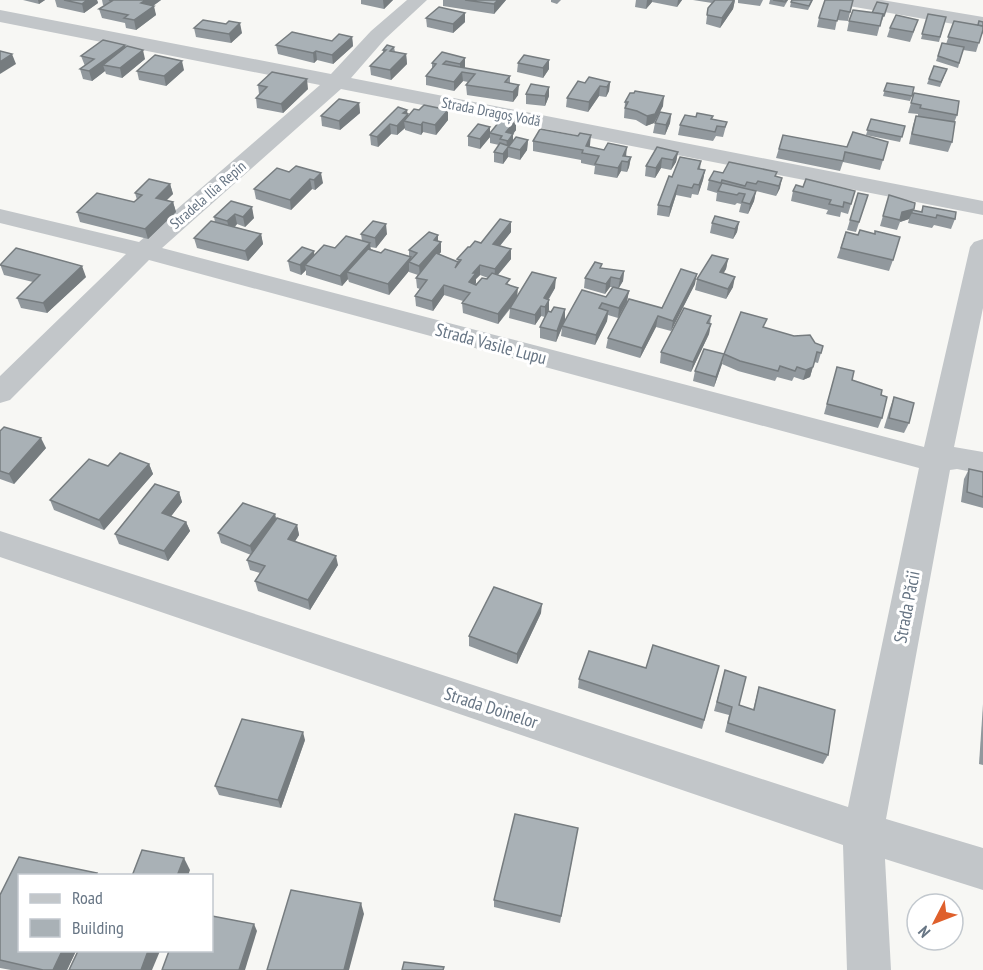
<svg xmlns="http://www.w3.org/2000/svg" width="983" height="970" font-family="'PT Sans Narrow',sans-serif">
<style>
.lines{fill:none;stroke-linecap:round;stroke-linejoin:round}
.minor{fill:#c2c6c9;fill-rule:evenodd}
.wall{fill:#91989d;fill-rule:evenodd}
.shaded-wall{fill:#767c7f}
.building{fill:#a9b1b6;stroke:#767c7f;stroke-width:1.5}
.labels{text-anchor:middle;stroke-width:6;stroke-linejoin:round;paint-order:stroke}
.far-street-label{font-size:15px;fill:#677584;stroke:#fff}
.street-label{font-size:18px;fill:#677584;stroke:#fff}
</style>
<rect width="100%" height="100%" fill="#f7f7f4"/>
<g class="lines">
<g class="minor">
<polygon points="407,0 427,0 385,39 351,78 983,201 983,215 341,89 162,248 924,447 970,247 974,242 983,239 983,308 954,447 983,452 983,474 957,469 950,470 886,819 983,848 983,890 885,859 891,970 847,970 843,845 0,557 0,531 848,807 919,468 149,260 10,400 0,403 0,376 126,254 0,223 0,209 139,242 320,85 0,22 0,10 331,74 371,31"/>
<polygon points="840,0 882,0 983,17 983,29 849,6 842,4"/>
</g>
</g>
<g class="wall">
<polygon points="23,0 45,0 39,4"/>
<polygon points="55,0 97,0 98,3 84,13 57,7"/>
<polygon points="102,0 161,0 153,6 156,15 136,30 126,28 125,23 102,18 99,9 105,5 103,5"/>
<polygon points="361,0 393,0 384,9 361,4"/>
<polygon points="443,0 506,0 494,14 443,6"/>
<polygon points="551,0 561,0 557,4 551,2"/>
<polygon points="636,0 682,0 677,7 652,2 646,9 635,7"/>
<polygon points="693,0 735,0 733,9 720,28 706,24 708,8 712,3"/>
<polygon points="738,0 763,0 760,6 738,3"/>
<polygon points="770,0 788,0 784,7 769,4"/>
<polygon points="813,0 808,10 790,7 791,2"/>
<polygon points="853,0 848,21 837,20 835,30 817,27 819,18"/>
<polygon points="888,4 882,21 881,21 877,36 847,31 849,21 872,13"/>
<polygon points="465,13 465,22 453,33 427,27 426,18"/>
<polygon points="928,14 946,17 939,42 921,39"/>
<polygon points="954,21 978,25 983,22 983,34 982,33 976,52 963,50 958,68 936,61 942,43 946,44"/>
<polygon points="194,28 242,33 231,43 196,37"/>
<polygon points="890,28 915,29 910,42 887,37"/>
<polygon points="352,37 353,46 333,64 317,60 314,63 278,54 276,45 332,41"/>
<polygon points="125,47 145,59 122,78 106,74 105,71 92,81 83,79 80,69 85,66 81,56"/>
<polygon points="394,47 395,52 406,54 407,64 391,80 371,75 370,66 383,53 383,50"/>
<polygon points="465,58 465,67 464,68 510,76 510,83 518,95 513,102 467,95 466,85 468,82 463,81 454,91 426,85 426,76 432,69 432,63"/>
<polygon points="549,60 549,69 543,78 517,72 518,63"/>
<polygon points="934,66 947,69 940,87 927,84"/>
<polygon points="184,70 166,86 139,80 137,71"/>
<polygon points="610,82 609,91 606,97 599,96 588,112 566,107 567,98 585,83"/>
<polygon points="887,83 912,96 910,101 883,96"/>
<polygon points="258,85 308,89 283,113 257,108 256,98 259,94"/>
<polygon points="549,87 549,96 545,106 526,104 526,94"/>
<polygon points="914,93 957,115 954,123 952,142 948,152 909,144 913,125 916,116 918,116 918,114 908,113"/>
<polygon points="625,102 663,106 654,123 646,126 636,120 624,118"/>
<polygon points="359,103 360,113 340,130 322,126 321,116"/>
<polygon points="407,110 407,114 408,114 408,116 448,120 436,135 423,132 421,135 405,130 405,128 397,135 391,134 378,147 371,145 370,135"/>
<polygon points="671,114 670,123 665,135 653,133 655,123"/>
<polygon points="712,119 727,122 723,137 716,136 713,141 678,135 680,125"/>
<polygon points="871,119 905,126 900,142 866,135"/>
<polygon points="516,120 516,130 513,134 513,142 528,140 527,150 520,160 508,157 503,164 494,162 494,152 499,145 490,143 490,133"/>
<polygon points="490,127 490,137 480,149 468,146 468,136"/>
<polygon points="783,135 883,160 880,170 843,162 840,171 776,158"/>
<polygon points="533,141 590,145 590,147 631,157 629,167 627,172 621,171 617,178 594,174 595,166 581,163 581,160 533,151"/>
<polygon points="657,147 678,152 676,162 671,170 661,168 655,178 645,176 646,166"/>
<polygon points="701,161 700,169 705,170 703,180 698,195 692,194 691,198 676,195 669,217 657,215 658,205 672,177"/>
<polygon points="277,168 323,183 315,190 312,189 291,210 256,199 254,189"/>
<polygon points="723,173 776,176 780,188 776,196 756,191 754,201 748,214 739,212 741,204 737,203 735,205 716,201 717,193 707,190 709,180"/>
<polygon points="170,184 173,194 166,200 173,202 176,212 148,239 80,222 77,212 134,202 137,200 135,193"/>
<polygon points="793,191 852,201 848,214 841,212 840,217 826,214 828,210 791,201"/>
<polygon points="858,193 868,195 856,232 847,230"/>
<polygon points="889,195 913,210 921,212 923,206 955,219 951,229 934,225 932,228 908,223 909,219 900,222 897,230 880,226"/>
<polygon points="231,201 254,218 245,227 237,224 235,227 261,234 263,244 248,261 197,248 194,238 215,222 214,217"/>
<polygon points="739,222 737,232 733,239 710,233 712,223"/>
<path d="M511 232 500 246 511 259 498 275 510 285 517 295 555 288 549 299 548 311 565 320 564 322 606 297 612 287H610L605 294 584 288 585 278 601 268 624 271 623 281 619 288 629 291 627 301 662 308 695 284 671 331 656 327 640 358 606 348 608 338 627 302 618 318 608 315 607 321 595 345 561 336 562 328 556 342 540 338V327L545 317 541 316 535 325 509 318 510 309 498 324 463 313 462 303 463 301 444 295 433 311 416 306 415 296 420 289 417 288 416 278 418 275 409 272V271L389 295 349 282 348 279 342 286 306 275V270L301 275 290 271 288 261 314 251V255L362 241 361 234H387L376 248 370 247 371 249 381 253 409 257V250L438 241 441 252 439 254 458 262 457 259 470 247ZM480 275 488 278 487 279 475 284 476 283V279Z"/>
<polygon points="846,232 893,260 889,271 837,258"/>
<polygon points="728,259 726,269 723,273 733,287 726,299 695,290 697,279"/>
<polygon points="0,264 86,277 47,313 21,308 17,298 33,282 4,275"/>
<polygon points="711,316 709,334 691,372 660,363 661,352"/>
<polygon points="764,328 823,346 818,363 814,362 810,377 803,380 794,377 792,381 777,377 775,381 738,371 722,364 724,354"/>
<polygon points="722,364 714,387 693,381 695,371"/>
<polygon points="837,367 852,380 882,418 878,428 824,414"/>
<polygon points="894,397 909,423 904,433 884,428 890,408"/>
<polygon points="0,431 46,448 14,484 0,479"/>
<polygon points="149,464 153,474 104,530 54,510 50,500 108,466"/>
<polygon points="969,469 983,472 983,508 961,502 964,479"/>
<polygon points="179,492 182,502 171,516 186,522 190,531 168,561 119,544 115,534"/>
<polygon points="275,514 276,519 297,525 299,535 295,541 338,565 310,610 258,591 255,581 260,573 250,570 247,560 251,555 221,543 218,533"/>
<polygon points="541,613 517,664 469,646 469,636"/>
<polygon points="719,666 702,729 578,688 579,679 646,668"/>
<polygon points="725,670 739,705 753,710 759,687 828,755 823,764 725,732 729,715 714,711"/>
<polygon points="983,704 983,765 979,764"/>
<polygon points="305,740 281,808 219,795 215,786"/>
<polygon points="578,828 560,923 494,907 494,900"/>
<polygon points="0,895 76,951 67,970 11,970 0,968"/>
</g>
<g class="shaded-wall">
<polygon points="38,0 45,0 39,4"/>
<polygon points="87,0 97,0 98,3 84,13 82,4"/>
<polygon points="146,0 161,0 143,13 141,3"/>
<polygon points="383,0 393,0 384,9"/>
<polygon points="498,0 506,0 494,14 494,4"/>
<polygon points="647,0 652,0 652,2 646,9"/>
<polygon points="678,0 682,0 677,7"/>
<polygon points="735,0 733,9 720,28 722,18"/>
<polygon points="154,6 156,15 136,30 134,20"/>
<polygon points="465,13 465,22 453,33 453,24"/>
<polygon points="240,23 242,33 231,43 229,34"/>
<polygon points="352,37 353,46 333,64 332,55"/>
<polygon points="125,45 127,55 103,65 105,71 92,81 89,71"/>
<polygon points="143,50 145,59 122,78 120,68"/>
<polygon points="316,51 317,60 314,63 313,53"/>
<polygon points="12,54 16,64 0,74 0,62"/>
<polygon points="406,54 407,64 391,80 390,70"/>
<polygon points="465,58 465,67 460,73 460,64"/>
<polygon points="549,60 549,69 543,78 543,68"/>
<polygon points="182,61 184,70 166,86 164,76"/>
<polygon points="462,72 463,81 454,91 454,82"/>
<polygon points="307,79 308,89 283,113 281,104"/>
<polygon points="610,82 609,91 606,97 607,87"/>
<polygon points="519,85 518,95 513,102 513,92"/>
<polygon points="600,86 599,96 588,112 589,102"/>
<polygon points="549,87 549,96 545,106 545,96"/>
<polygon points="664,96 663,106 654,123 646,126 647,116"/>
<polygon points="359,103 360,113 340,130 339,121"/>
<polygon points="407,110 409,122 404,121 405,128 397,135 397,126 403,113"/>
<polygon points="448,110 448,120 436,135 435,125"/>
<polygon points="671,114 670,123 665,135 666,125"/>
<polygon points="516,120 516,130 513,134 513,143 508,147 508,157 503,164 503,154 507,149 506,132"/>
<polygon points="423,122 423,132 421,135 421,125"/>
<polygon points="390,124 391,134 378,147 377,137"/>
<polygon points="490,127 490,137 480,149 480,139"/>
<polygon points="591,135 590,145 586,154 586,146"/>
<polygon points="528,140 527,150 520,160 520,150"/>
<polygon points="627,147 626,157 623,156"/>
<polygon points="678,152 676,162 671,170 673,160"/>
<polygon points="631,157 629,167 627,172 628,162"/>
<polygon points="662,158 661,168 655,178 656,168"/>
<polygon points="622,161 621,171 617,178 618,168"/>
<polygon points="705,170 703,180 698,195 699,185"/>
<polygon points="321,173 323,183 315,190 314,180"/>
<polygon points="782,178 780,188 776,196 779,186"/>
<polygon points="310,179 312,189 291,210 290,200"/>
<polygon points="170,184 173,194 159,208 156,198"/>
<polygon points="678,185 676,195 669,217 670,207"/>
<polygon points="756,191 754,201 748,214 750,204"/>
<polygon points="173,202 176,212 148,239 145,229"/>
<polygon points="252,207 254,218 245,227 243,217"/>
<polygon points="914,209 909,219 900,222 902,212"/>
<polygon points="235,214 237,224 230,231 227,221"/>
<polygon points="511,222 511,232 493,254 493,244"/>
<polygon points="739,222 737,232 733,239 735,229"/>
<polygon points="386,224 387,234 376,248 375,238"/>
<polygon points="261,234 263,244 248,261 245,251"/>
<polygon points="438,235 438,244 441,242 441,252 420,276 419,266 434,240"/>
<polygon points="370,243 371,253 347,272 348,279 342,286 340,276"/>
<polygon points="511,249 511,259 494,279 495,269"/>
<polygon points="314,251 315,261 305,265 306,270 301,275 300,265"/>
<polygon points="411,257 412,263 409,262 409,271 389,295 388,284"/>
<polygon points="728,259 726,269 718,283 720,272"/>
<polygon points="480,265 480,275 476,279 476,283 469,293 469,282 473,273"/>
<polygon points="82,266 86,277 47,313 43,303"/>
<polygon points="624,271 623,281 618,289 620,279"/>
<polygon points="697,274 695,284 671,331 673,321"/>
<polygon points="611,277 610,287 605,294 606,284"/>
<polygon points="735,277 733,287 726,299 728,289"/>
<polygon points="556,278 555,288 544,306 544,298"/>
<polygon points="444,285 444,295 433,311 432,301"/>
<polygon points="518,288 517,298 498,324 498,314"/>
<polygon points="629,291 627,301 618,318 619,308"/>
<polygon points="549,300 549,310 545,317 545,307"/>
<polygon points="541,306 541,316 535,325 535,315"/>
<polygon points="565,309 565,320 556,342 557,331"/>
<polygon points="608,311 607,321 595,345 596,335"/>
<polygon points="658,316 656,327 640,358 642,348"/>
<polygon points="711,324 709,334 691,372 693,362"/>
<polygon points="724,354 722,364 714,387 716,377"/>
<polygon points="813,367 810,377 803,380 806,370"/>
<polygon points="41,438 46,448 14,484 9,474"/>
<polygon points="149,464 153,474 104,530 99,520"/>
<polygon points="179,492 182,502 166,523 162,513"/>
<polygon points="275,514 277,524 253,556 250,546"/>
<polygon points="186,522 190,531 168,561 164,551"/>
<polygon points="297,525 299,535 290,549 288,539"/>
<polygon points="336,556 338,565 310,610 308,600"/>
<polygon points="542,604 541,613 517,664 517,654"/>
<polygon points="303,732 305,740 281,808 278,800"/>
<polygon points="184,858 190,870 188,876 177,876"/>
<polygon points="361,903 364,914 349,970 344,970"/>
<polygon points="254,924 257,931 245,970 239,970"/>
<polygon points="62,951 76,951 67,970 53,970"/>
<polygon points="148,951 160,951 152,970 141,970"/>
</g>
<g class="building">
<polygon points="64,0 87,0 82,4"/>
<polygon points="109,0 146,0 141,3 154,6 134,20 124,18 128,15 99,9 112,1"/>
<polygon points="465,0 498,0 494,4"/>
<polygon points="715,0 734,0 722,18 707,15 708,8"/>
<polygon points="773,0 787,0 785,2"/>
<polygon points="792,0 812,0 809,6 791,2"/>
<polygon points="825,0 853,0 850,12 840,10 837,21 819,18"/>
<polygon points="877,2 888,4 884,16 883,16 883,14 872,13"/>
<polygon points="439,7 465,13 453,24 426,18"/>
<polygon points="853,10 883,14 880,26 849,21"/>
<polygon points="928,14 946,17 940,37 922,34"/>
<polygon points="896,15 918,20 913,32 890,28"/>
<polygon points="203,20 226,24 229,21 240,23 229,34 194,28"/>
<polygon points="954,21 983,26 983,30 979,43 948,37"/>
<polygon points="979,21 983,22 983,26 978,25"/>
<polygon points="292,32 332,41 339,34 352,37 332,55 316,51 313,53 276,45"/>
<polygon points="103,40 125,45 89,71 80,69 94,59 81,56"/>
<polygon points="942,43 964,47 959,63 938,56"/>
<polygon points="387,45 394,47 390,51 406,54 390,70 370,66 386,50 383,50"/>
<polygon points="127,46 143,50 120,68 103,65"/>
<polygon points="0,51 12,54 0,62"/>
<polygon points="442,52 465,58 460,64 446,61 443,64 510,76 505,82 519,85 513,92 466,85 475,74 462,72 454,82 426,76 436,64 432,63"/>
<polygon points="155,55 182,61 164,76 137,71"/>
<polygon points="524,55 549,60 543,68 518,63"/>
<polygon points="934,66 947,69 941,82 929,79"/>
<polygon points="272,72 307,79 281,104 256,98 267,87 258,85"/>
<polygon points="589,77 610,82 607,87 600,86 589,102 567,98 578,81 585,83"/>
<polygon points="887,83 914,87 912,96 884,91"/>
<polygon points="531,84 549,87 545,96 526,94"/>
<polygon points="635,91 664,96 655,114 647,116 637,111 625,108 628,102 625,102 630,93 634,93"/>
<polygon points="914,93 959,101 957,115 920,108 921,105 911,103"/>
<polygon points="339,99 359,103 339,121 321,116"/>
<polygon points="424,105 448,110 435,125 423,122 421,125 404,121 414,109 419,110"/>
<polygon points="398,107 407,110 403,113 408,114 397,126 390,124 377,137 370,135"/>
<polygon points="660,112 671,114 666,125 655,123"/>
<polygon points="697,113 713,116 711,119 727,122 725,127 717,126 715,132 680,125 685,115 696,117"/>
<polygon points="916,116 955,122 952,142 912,134"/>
<polygon points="503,117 516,120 506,132 513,134 508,141 500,139 502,136 490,133"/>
<polygon points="871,119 905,126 902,137 867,130"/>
<polygon points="478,124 490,127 480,139 468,136"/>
<polygon points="540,129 578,136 580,133 591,135 586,146 604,150 608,143 627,147 623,156 631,157 628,162 622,161 618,168 595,164 599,156 582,153 583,150 533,141"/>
<polygon points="853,132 888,142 883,160 845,152 843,161 779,149 783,135 847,147"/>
<polygon points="516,137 528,140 520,150 508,147 503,154 494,152 500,143 509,146"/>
<polygon points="657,147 678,152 673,160 662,158 656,168 646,166"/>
<polygon points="680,157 701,161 698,169 705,170 699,185 694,184 692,188 678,185 670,207 658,205 669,176 672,177"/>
<polygon points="729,162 777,172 775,176 782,178 779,186 758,181 756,184 747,182 745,186 722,180 721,183 709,180 714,171 723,173"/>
<polygon points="296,166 321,173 314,180 310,179 290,200 254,189 277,168 289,172"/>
<polygon points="149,179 170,184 156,198 173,202 145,229 77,212 97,193 134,202 142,195 135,193"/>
<polygon points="806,179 855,191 851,204 844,202 843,207 829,204 831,200 793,191 796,185 803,187"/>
<polygon points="722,183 756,191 750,204 742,202 745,194 739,193 737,195 718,191"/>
<polygon points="858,193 868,195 859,222 850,220"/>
<polygon points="889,195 915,203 914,209 902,212 900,220 883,216"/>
<polygon points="231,201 252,207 243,217 235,214 227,221 214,217"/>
<polygon points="923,206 956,212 955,219 937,215 936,218 912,213 912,210 922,212"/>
<polygon points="715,216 739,222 735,229 712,223"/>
<polygon points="500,219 511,222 493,244 511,249 495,269 480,265 473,273 476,273 469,282 476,285 482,278 487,279 492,273 510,279 506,284 518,288 498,314 462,303 470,293 444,285 432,301 415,296 427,280 416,278 436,253 458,262 455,268 461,260 457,259 468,247 470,247 475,241 481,243"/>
<polygon points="211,221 261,234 245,251 194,238"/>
<polygon points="373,221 386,224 375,238 361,234"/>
<polygon points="860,230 875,234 875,231 900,237 893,260 841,248 846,232 858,235"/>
<polygon points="429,232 438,235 434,240 441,242 419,266 409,262 417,253 409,250"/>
<polygon points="346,236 370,243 340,276 305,265 324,245 335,248"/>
<polygon points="302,247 314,251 300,265 288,261"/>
<polygon points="16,248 82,266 43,303 17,298 40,275 0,265"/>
<polygon points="368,249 381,253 385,249 411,257 388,284 347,272"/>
<polygon points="712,255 728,259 720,272 735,277 728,289 697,279"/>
<polygon points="595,262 602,264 600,268 624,271 620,279 611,277 606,284 585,278"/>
<polygon points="681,269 697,274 673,321 658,316 642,348 608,338 629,299 662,308"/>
<polygon points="532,272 556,278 544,298 549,300 545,307 541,306 535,315 510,308"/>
<polygon points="613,287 629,291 619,308 602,303 599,308 608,311 596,335 562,326 582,290 606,297"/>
<polygon points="554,307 565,309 557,331 540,327 548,311 551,312"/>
<polygon points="684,308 711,316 707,323 711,324 693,362 661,352"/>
<polygon points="741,312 767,319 763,327 794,336 810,335 815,343 823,346 821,353 817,352 813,367 806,370 797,367 795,371 780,366 778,371 740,361 724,354"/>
<polygon points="704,349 724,354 716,377 695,371"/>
<polygon points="837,367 854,371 852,380 882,390 881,395 887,397 882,418 827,404"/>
<polygon points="894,397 914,403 909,423 889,418"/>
<polygon points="4,427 41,438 9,474 0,471 0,431"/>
<polygon points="120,453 149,464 99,520 50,500 89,459 108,466"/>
<polygon points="969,469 983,472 983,497 967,492"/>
<polygon points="155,484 179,492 162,513 186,522 164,551 115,534"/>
<polygon points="243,503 275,514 250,546 218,533"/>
<polygon points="277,518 297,525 288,539 336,556 308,600 255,581 265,566 247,560"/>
<polygon points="494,587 542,604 517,654 469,636"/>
<polygon points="653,645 719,666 704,720 579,679 589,651 646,668"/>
<polygon points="725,670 746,677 739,705 754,710 759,687 835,710 828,755 728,723 732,707 717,702"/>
<polygon points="242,719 303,732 278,800 215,786"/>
<polygon points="515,814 578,828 561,916 494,900"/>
<polygon points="142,850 184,858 177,876 132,876"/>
<polygon points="19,857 97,873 95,876 20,876 20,951 62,951 53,970 43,970 0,960 0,895"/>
<polygon points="291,890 361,903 344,970 267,970"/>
<polygon points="212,916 254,924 239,970 162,970 169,951 212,951"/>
<polygon points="78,951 148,951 141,970 69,970"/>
<polygon points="404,962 444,967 443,970 402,970"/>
</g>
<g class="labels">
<g class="far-street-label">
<text transform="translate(491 112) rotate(11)" y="5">Strada Dragoș Vodă</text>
<text transform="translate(208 195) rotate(-41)" y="5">Stradela Ilia Repin</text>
</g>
<g class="street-label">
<text transform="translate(491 344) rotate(15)" y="6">Strada Vasile Lupu</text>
<text transform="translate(907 607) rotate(-79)" y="6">Strada Păcii</text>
<text transform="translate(491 708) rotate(18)" y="6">Strada Doinelor</text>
</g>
</g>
<rect x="18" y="874" width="195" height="78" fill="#ffffff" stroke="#c2c8ce" stroke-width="1.5"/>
<rect x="30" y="894" width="30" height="9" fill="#c2c6c9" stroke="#c2c8ce" stroke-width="1.5"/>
<text x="72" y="904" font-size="18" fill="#677584">Road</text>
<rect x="30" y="919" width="30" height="18" fill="#a9b1b6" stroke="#c2c8ce" stroke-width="1.5"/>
<text x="72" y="934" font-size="18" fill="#677584">Building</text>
<g transform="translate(935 922) rotate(228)"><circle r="28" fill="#ffffff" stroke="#c2c8ce" stroke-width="1.5"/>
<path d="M0-4.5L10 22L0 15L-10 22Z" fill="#df602c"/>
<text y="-9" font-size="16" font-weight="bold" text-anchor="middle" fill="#677584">N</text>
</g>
</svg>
